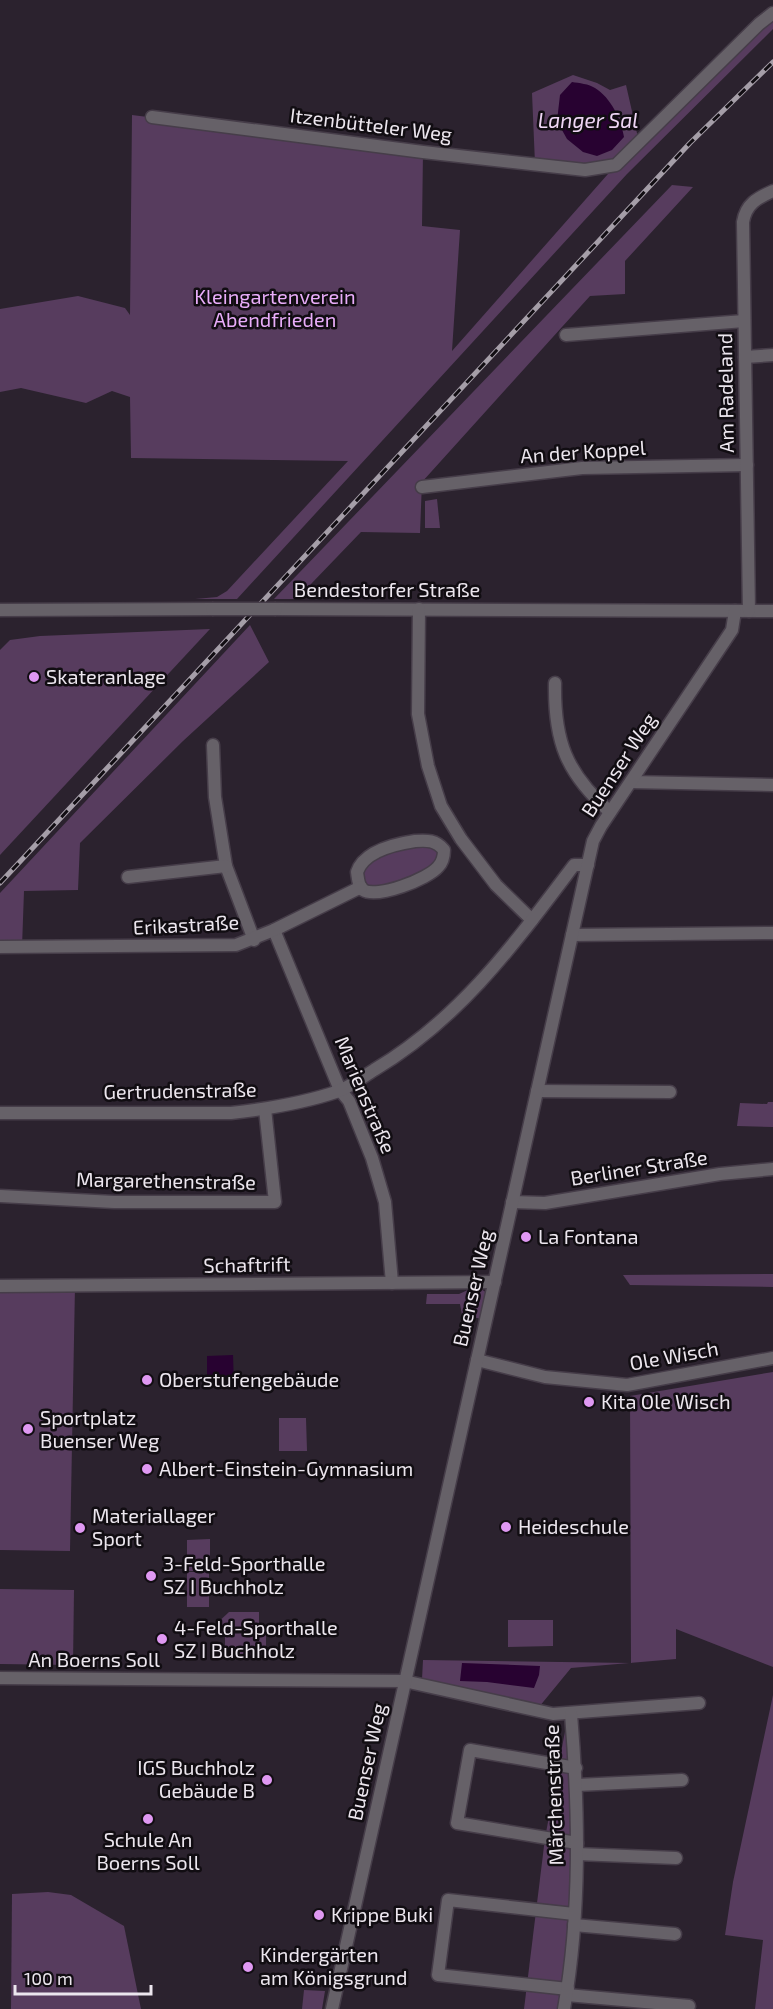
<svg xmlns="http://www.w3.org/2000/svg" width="773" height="2009" font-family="'Exo 2',sans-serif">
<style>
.green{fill:#573c5e}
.water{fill:#280231}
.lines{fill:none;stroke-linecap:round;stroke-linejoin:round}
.minor-casing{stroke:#463d49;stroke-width:15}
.minor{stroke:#666168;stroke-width:12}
.rail-casing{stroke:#a59ea8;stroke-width:5}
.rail{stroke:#110d12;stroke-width:3;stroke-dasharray:9;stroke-linecap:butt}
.minor-bridge-casing{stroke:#463d49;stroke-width:15;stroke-linecap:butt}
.minor-bridge{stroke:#666168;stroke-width:12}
.poi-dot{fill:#df98f2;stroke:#110d12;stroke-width:2}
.labels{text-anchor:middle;stroke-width:5;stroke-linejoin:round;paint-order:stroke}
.street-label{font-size:20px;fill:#ece6ee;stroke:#110d12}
.park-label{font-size:20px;fill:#e9adfa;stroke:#110d12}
.poi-label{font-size:20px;fill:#ece6ee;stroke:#110d12;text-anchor:start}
.water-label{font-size:21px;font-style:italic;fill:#efd6f5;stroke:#110d12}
</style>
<rect width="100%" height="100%" fill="#2b222e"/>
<g class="green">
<polygon points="773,13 773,29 627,174 237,599 195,599 217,597 227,591 348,461 131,458 130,397 112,391 86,403 21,388 0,392 0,309 78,296 125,308 130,315 132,115 423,152 422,226 460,230 452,351 615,166 535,164 532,93 573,75 597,83 610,90 626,85 639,142"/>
<polygon points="672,185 693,187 625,261 625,294 590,296 422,482 420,533 361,532 311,584 301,599 274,599"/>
<polygon points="437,499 440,528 425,528 425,501"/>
<polygon points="250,625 269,662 183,741 80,843 78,890 24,891 22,947 0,947 0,893"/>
<polygon points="210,629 0,855 0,650 10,640 40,636"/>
<polygon points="425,840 444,855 406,885 364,890 362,861"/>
<polygon points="768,1102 773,1102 773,1127 737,1126 740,1103 767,1104"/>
<polygon points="773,1274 773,1287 630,1285 623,1275"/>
<polygon points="0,1286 75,1286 70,1551 0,1550"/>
<polygon points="470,1289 481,1289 487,1293 482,1319 462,1315 460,1304 426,1304 427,1294 459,1294"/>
<polygon points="773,1372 773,1667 676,1629 676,1659 571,1668 539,1707 422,1679 423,1660 631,1663 630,1396"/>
<polygon points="279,1418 306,1418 307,1451 279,1451"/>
<polygon points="210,1539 210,1571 187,1571 187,1540"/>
<rect x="187" y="1572" width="22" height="35"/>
<polygon points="0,1589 74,1590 73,1665 0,1664"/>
<polygon points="229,1612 259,1612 259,1632 213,1632 214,1626"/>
<polygon points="508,1620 553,1620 553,1646 508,1647"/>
<polygon points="266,1633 266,1655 225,1656 225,1634"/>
<polygon points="773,1695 773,2009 755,2009 763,1940 725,1935 733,1882"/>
<polygon points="572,1725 577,1785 564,2009 524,2009 545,1838 566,1726"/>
<polygon points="48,1892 71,1895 124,1926 141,2009 11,2009 12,1894"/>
<polygon points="304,1990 325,1991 322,2009 302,2009"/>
</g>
<g class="water">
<path d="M572 82C579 83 589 84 595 88 611 98 621 119 624 137L612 150 597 156 583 152 567 139 557 121 560 95Z"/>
<polygon points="233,1355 234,1385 207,1385 207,1356"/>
<polygon points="462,1663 540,1666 539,1675 534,1688 487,1682 460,1681"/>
</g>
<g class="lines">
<g class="minor-casing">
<g id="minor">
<polyline points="152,117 423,152 585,170 616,165 759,24 773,13"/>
<polyline points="566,335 744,321"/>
<polyline points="745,357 773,355"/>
<polyline points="422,487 582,468 747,465"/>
<polyline points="276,609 773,611"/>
<polyline points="419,609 418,714 428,766 441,806 461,839 496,885 532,920"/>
<polyline points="0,610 212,609"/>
<path d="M749 611 743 222C746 204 757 198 773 191"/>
<path d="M555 683C554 741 566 773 610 812"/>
<polyline points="213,745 215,797 226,866 254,940"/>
<polyline points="631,782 773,785"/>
<path d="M415 841C427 840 436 840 444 850 444 856 443 862 438 867 428 879 377 899 363 890 358 886 358 878 357 872 364 851 395 844 415 841Z"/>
<polyline points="128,877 226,866"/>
<polyline points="274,930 340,1090 349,1101 372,1158 385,1202 392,1283"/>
<polyline points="572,935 773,933"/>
<polyline points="0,947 236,945 274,930 361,887"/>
<polyline points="537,1091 670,1092"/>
<path d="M0 1113H231C267 1109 304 1103 339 1091 351 1086 363 1077 374 1070 460 1019 515 943 574 865H588"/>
<polyline points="0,1196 114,1202 275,1202 265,1109"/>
<polyline points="512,1202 545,1203 720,1174 773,1169"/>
<polyline points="0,1286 495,1282"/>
<polyline points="477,1360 545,1377 627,1385 773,1358"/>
<polyline points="0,1678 404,1681 553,1714 699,1703"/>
<polyline points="576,1768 470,1750 457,1823 577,1843"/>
<polyline points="577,1785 682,1780"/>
<polyline points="577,1854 676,1858"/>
<polyline points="574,1925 675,1934"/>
<polyline points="568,1989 438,1975 448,1900 574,1914"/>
<polyline points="567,1995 689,2006"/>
<polyline points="332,2009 593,841 601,826 732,630 735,611"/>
<path d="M564 2009C581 1912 579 1811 571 1714"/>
</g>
</g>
<use href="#minor" class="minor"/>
<g class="rail-casing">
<polyline id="rail" points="0,883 690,143 773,62"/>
</g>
<use href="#rail" class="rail"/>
<g class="minor-bridge-casing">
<polyline id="minor-bridge" points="212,609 276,609"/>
</g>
<use href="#minor-bridge" class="minor-bridge"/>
</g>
<g class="poi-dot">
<circle cx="34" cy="677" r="6"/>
<circle cx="526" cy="1237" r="6"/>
<circle cx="147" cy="1380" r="6"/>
<circle cx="589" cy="1402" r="6"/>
<circle cx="28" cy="1429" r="6"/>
<circle cx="147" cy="1469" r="6"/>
<circle cx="506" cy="1527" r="6"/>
<circle cx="80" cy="1528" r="6"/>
<circle cx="151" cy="1576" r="6"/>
<circle cx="162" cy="1639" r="6"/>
<circle cx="267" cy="1780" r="6"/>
<circle cx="148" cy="1819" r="6"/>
<circle cx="319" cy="1915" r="6"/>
<circle cx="248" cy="1967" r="6"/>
</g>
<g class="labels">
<g class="street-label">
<text transform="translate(371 125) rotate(7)" y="7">Itzenbütteler Weg</text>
<text transform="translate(726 393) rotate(-91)" y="7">Am Radeland</text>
<text transform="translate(583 452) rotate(-4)" y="7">An der Koppel</text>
<text x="387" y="597">Bendestorfer Straße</text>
<text transform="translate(619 765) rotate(-57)" y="7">Buenser Weg</text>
<text transform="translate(186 925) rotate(-3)" y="7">Erikastraße</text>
<text transform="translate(180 1091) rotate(-1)" y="7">Gertrudenstraße</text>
<text transform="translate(365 1095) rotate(67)" y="7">Marienstraße</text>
<text transform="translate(639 1168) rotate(-9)" y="7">Berliner Straße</text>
<text transform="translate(166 1181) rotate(1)" y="7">Margarethenstraße</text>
<text transform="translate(247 1265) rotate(-1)" y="7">Schaftrift</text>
<text transform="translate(473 1288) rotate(-77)" y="7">Buenser Weg</text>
<text transform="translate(674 1356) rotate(-10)" y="7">Ole Wisch</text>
<text x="94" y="1667">An Boerns Soll</text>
<text transform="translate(367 1762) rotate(-78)" y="7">Buenser Weg</text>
<text transform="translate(554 1795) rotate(-92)" y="7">Märchenstraße</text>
</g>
<g class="park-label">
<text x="275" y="304">Kleingartenverein<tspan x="275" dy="23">Abendfrieden</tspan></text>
</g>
<g class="poi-label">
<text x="46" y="684">Skateranlage</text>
<text x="538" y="1244">La Fontana</text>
<text x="159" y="1387">Oberstufengebäude</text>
<text x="601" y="1409">Kita Ole Wisch</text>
<text x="40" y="1425">Sportplatz<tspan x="40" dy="23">Buenser Weg</tspan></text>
<text x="159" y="1476">Albert-Einstein-Gymnasium</text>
<text x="92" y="1523">Materiallager<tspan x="92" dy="23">Sport</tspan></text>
<text x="518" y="1534">Heideschule</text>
<text x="163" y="1571">3-Feld-Sporthalle<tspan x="163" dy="23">SZ I Buchholz</tspan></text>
<text x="174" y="1635">4-Feld-Sporthalle<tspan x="174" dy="23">SZ I Buchholz</tspan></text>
<text x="255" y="1775" text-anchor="end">IGS Buchholz<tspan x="255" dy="23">Gebäude B</tspan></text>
<text x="148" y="1847" text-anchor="middle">Schule An<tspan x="148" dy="23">Boerns Soll</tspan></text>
<text x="331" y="1922">Krippe Buki</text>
<text x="260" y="1962">Kindergärten<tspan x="260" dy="23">am Königsgrund</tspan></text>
</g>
<g class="water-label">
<text x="588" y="128">Langer Sal</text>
</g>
</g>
<path d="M15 1985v9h136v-9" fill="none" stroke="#ece6ee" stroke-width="3"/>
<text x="24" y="1985" font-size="18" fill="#ece6ee" stroke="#110d12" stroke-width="4.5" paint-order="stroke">100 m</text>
</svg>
